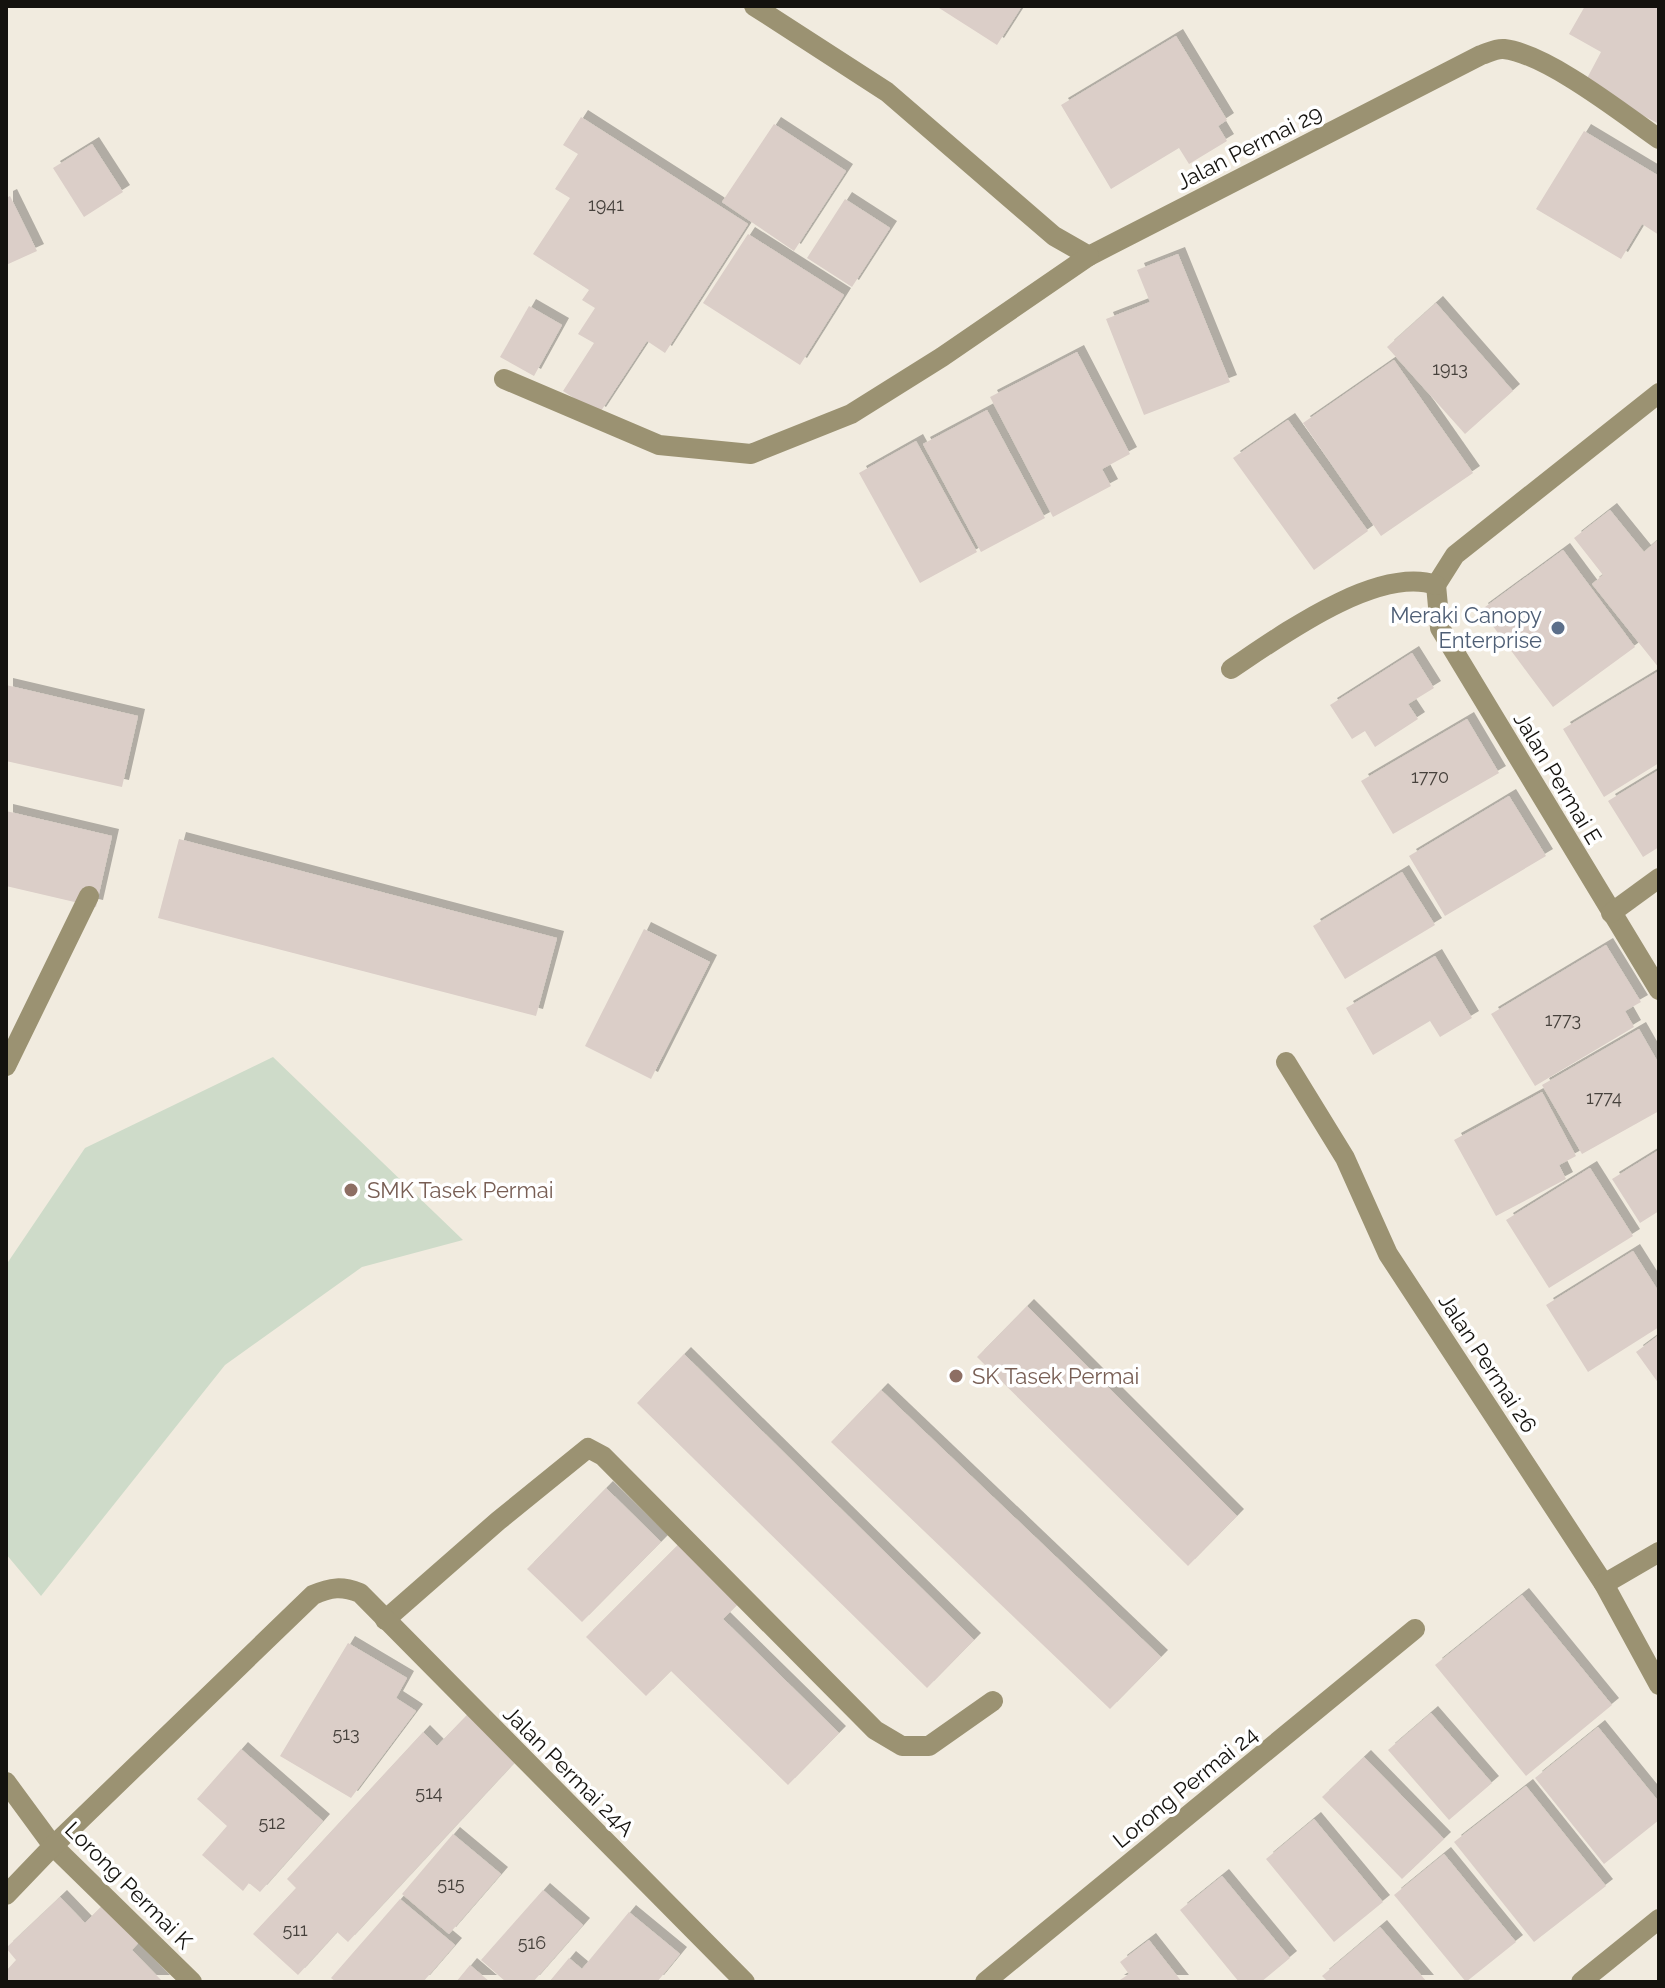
<svg xmlns="http://www.w3.org/2000/svg" width="1665" height="1988" font-family="Raleway,sans-serif">
<style>
.green{fill:#cedbc9}
.building{fill:#dbcec8;filter:url(#shadow)}
.lines{fill:none;stroke-linecap:round;stroke-linejoin:round}
.minor{stroke:#9b9272;stroke-width:20}
.service-dot{fill:#5c6f8a;stroke:#fff;stroke-width:3}
.education-dot{fill:#8d6e63;stroke:#fff;stroke-width:3}
.labels{text-anchor:middle;stroke-width:7;stroke-linejoin:round;paint-order:stroke}
.number-label{font-size:18px;fill:#46413c}
.street-label{font-size:22px;fill:#14120e;stroke:#fff}
.service-label{font-size:22px;fill:#4e5e75;stroke:#fff;text-anchor:end}
.education-label{font-size:22px;fill:#785e54;stroke:#fff;text-anchor:start}
</style>
<defs>
<filter id="shadow"><feDropShadow dx="7" dy="-7" stdDeviation="0" flood-color="#0004"/></filter>
</defs>
<rect width="100%" height="100%" fill="#f1ebdf"/>
<polygon class="green" points="273,1057 463,1240 362,1267 225,1365 41,1596 6,1554 6,1265 85,1148"/>
<g class="building">
<polygon points="936,6 1022,6 997,45"/>
<polygon points="1585,6 1659,6 1659,124 1584,84 1601,52 1569,34"/>
<polygon points="1176,36 1227,120 1218,126 1227,141 1189,164 1179,148 1111,189 1061,105"/>
<polygon points="581,117 748,224 665,353 647,341 599,414 563,391 594,343 578,334 595,308 582,300 589,290 533,254 570,198 555,189 578,154 563,145"/>
<polygon points="774,124 846,171 794,251 722,202"/>
<polygon points="1584,131 1659,176 1659,235 1642,224 1621,259 1536,209"/>
<polygon points="92,144 123,192 84,217 53,168"/>
<polygon points="10,196 37,251 6,265 6,198"/>
<polygon points="845,199 890,228 852,287 807,258"/>
<polygon points="748,234 844,295 800,365 703,303"/>
<polygon points="1178,254 1230,382 1144,415 1106,319 1150,302 1137,270"/>
<polygon points="1436,303 1513,391 1465,434 1387,347"/>
<polygon points="529,306 562,325 534,376 500,357"/>
<polygon points="1077,352 1130,454 1102,469 1111,486 1053,517 990,397"/>
<polygon points="1394,360 1473,473 1381,536 1303,423"/>
<polygon points="987,410 1045,518 981,552 923,444"/>
<polygon points="1288,420 1368,531 1314,570 1233,458"/>
<polygon points="916,441 977,552 920,583 859,473"/>
<polygon points="1610,510 1644,552 1659,539 1659,668 1592,584 1603,575 1574,538"/>
<polygon points="1563,550 1635,647 1553,707 1481,610"/>
<polygon points="1412,653 1434,688 1408,704 1418,719 1375,747 1365,731 1352,739 1330,705"/>
<polygon points="1659,671 1659,763 1604,797 1563,729"/>
<polygon points="6,685 138,716 122,787 6,761"/>
<polygon points="1467,719 1499,773 1393,834 1361,781"/>
<polygon points="1659,770 1659,847 1643,857 1608,801"/>
<polygon points="1509,796 1546,856 1445,916 1409,856"/>
<polygon points="6,811 112,836 96,907 6,886"/>
<polygon points="179,839 557,938 536,1016 158,918"/>
<polygon points="1402,872 1435,925 1345,979 1313,926"/>
<polygon points="644,929 710,962 651,1079 585,1046"/>
<polygon points="1606,945 1641,1002 1625,1011 1634,1027 1535,1086 1491,1014"/>
<polygon points="1435,956 1472,1018 1440,1037 1430,1021 1373,1055 1346,1008"/>
<polygon points="1639,1029 1659,1064 1659,1111 1582,1154 1542,1085"/>
<polygon points="1542,1092 1576,1156 1559,1165 1566,1179 1496,1216 1454,1140"/>
<polygon points="1659,1150 1659,1211 1640,1223 1612,1179"/>
<polygon points="1590,1168 1633,1236 1549,1288 1506,1220"/>
<polygon points="1633,1251 1659,1292 1659,1327 1588,1372 1546,1305"/>
<polygon points="1027,1306 1237,1516 1188,1566 977,1357"/>
<polygon points="1659,1335 1659,1384 1636,1352"/>
<polygon points="684,1354 974,1640 927,1688 637,1403"/>
<polygon points="881,1390 1161,1657 1110,1709 831,1442"/>
<polygon points="606,1488 661,1542 582,1622 527,1569"/>
<polygon points="683,1540 743,1599 723,1619 839,1733 788,1785 671,1671 646,1696 586,1637"/>
<polygon points="1522,1595 1612,1705 1526,1776 1435,1665"/>
<polygon points="348,1643 407,1678 396,1698 416,1711 351,1798 280,1756"/>
<polygon points="1431,1713 1492,1783 1449,1820 1388,1750"/>
<polygon points="467,1715 516,1761 348,1942 337,1932 298,1975 253,1934 296,1888 287,1879 423,1732 437,1746"/>
<polygon points="1598,1727 1659,1802 1659,1820 1604,1864 1535,1778"/>
<polygon points="241,1749 323,1821 260,1892 249,1883 243,1891 202,1855 227,1826 197,1799"/>
<polygon points="1364,1757 1444,1839 1402,1879 1322,1797"/>
<polygon points="1526,1786 1606,1886 1534,1942 1454,1842"/>
<polygon points="1314,1819 1383,1902 1334,1942 1266,1859"/>
<polygon points="453,1834 501,1874 449,1934 402,1894"/>
<polygon points="1444,1854 1516,1942 1466,1982 1394,1895"/>
<polygon points="1222,1876 1290,1958 1261,1982 1239,1982 1180,1910"/>
<polygon points="543,1890 583,1925 533,1982 506,1982 481,1960"/>
<polygon points="60,1897 85,1923 102,1906 139,1942 132,1950 163,1982 6,1982 6,1971 16,1960 6,1948"/>
<polygon points="400,1899 455,1945 423,1982 336,1982 331,1978"/>
<polygon points="629,1912 680,1954 657,1982 549,1982 569,1958 582,1969"/>
<polygon points="1380,1927 1427,1982 1328,1982 1322,1976"/>
<polygon points="1149,1940 1182,1982 1117,1982 1129,1974 1120,1962"/>
<polygon points="470,1965 490,1982 456,1982"/>
</g>
<g class="lines">
<g class="minor">
<path d="M754 6 887 92 1054 236 1089 256 1481 55C1488 53 1496 48 1504 49 1547 54 1622 113 1659 139"/>
<polyline points="504,379 659,445 751,454 851,414 942,357 1089,256"/>
<polyline points="1436,585 1440,628 1659,990"/>
<polyline points="1436,585 1455,555 1659,393"/>
<path d="M1231 669C1279 637 1377 565 1436 585"/>
<polyline points="1611,913 1659,878"/>
<polyline points="1286,1062 1345,1158 1388,1254 1604,1584 1659,1685"/>
<polyline points="6,1066 89,896"/>
<polyline points="1604,1584 1659,1552"/>
<polyline points="385,1620 498,1521 588,1448 603,1456 875,1730 902,1746 929,1746 993,1701"/>
<polyline points="6,1782 53,1846 192,1982"/>
<path d="M6 1895 53 1846 313 1595C331 1587 342 1586 360 1593L745 1982"/>
<polyline points="985,1982 1415,1629"/>
<polyline points="1581,1982 1659,1919"/>
</g>
</g>
<circle class="service-dot" cx="1558" cy="628" r="8"/>
<g class="education-dot">
<circle cx="351" cy="1190" r="8"/>
<circle cx="956" cy="1376" r="8"/>
</g>
<g class="labels">
<g class="number-label">
<text x="606" y="211">1941</text>
<text x="1450" y="375">1913</text>
<text x="1430" y="783">1770</text>
<text x="1563" y="1026">1773</text>
<text x="1604" y="1104">1774</text>
<text x="346" y="1740">513</text>
<text x="429" y="1799">514</text>
<text x="272" y="1829">512</text>
<text x="451" y="1890">515</text>
<text x="295" y="1936">511</text>
<text x="532" y="1949">516</text>
</g>
<g class="street-label">
<text transform="translate(1249 147) rotate(-27)" y="8">Jalan Permai 29</text>
<text transform="translate(1558 778) rotate(59)" y="8">Jalan Permai E</text>
<text transform="translate(1488 1363) rotate(57)" y="8">Jalan Permai 26</text>
<text transform="translate(569 1771) rotate(45)" y="8">Jalan Permai 24A</text>
<text transform="translate(1185 1787) rotate(-39)" y="8">Lorong Permai 24</text>
<text transform="translate(129 1885) rotate(45)" y="8">Lorong Permai K</text>
</g>
<g class="service-label">
<text x="1542" y="623">Meraki Canopy<tspan x="1542" dy="25">Enterprise</tspan></text>
</g>
<g class="education-label">
<text x="367" y="1198">SMK Tasek Permai</text>
<text x="972" y="1384">SK Tasek Permai</text>
</g>
</g>
<rect width="1665" height="1988" fill="none" stroke="#14120e" stroke-width="16"/>
</svg>
